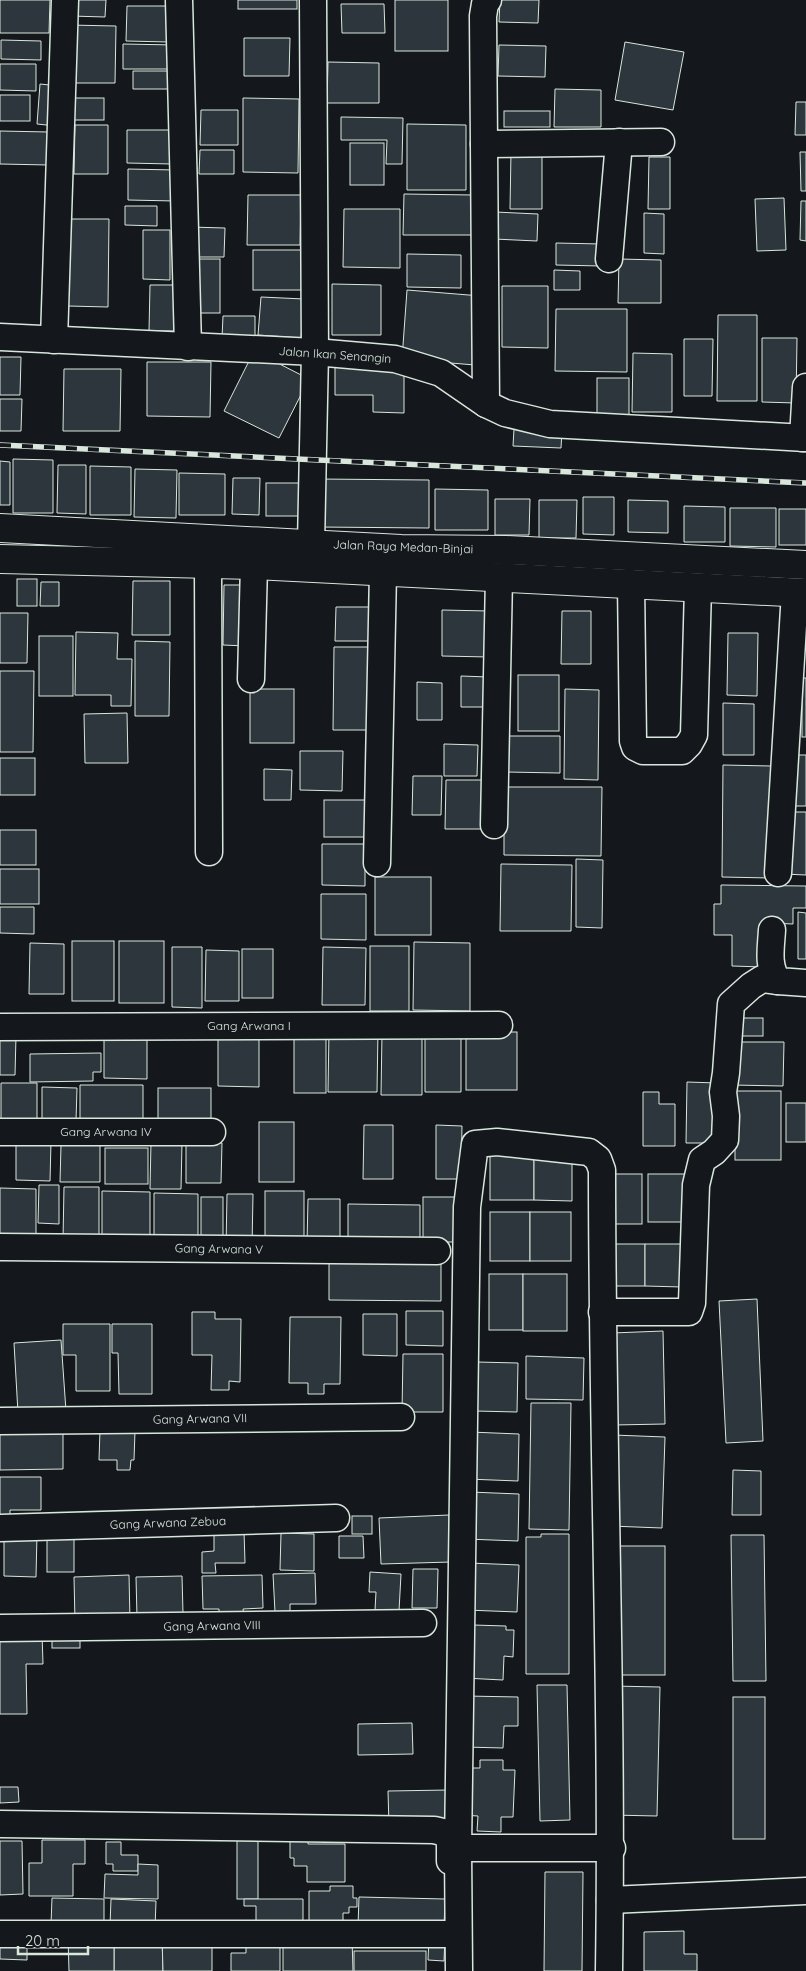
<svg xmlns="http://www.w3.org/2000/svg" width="806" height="1971" font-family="Quicksand,sans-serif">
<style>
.building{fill:#2c363c;stroke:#d8e6dc}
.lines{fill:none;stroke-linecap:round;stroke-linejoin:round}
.minor-casing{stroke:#d8e6dc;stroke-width:29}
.major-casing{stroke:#d8e6dc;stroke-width:30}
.minor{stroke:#14181c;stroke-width:26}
.major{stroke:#14181c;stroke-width:28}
.rail-casing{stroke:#d8e6dc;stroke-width:5.5}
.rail{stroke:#14181c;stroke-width:4;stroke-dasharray:11;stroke-linecap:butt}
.labels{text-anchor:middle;stroke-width:4;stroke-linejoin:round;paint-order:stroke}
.street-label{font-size:12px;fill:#d8e6dc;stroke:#14181c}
</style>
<rect width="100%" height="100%" fill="#14181c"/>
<g class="building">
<polygon points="0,0 50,0 49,33 0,33"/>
<polygon points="71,0 106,0 105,17 71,16"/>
<rect x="238" y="0" width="59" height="9"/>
<rect x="395" y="0" width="53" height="51"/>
<polygon points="500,0 539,0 538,23 499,22"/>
<polygon points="341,4 384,4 385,33 342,33"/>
<polygon points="127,6 169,6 169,42 126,41"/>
<polygon points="69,25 116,26 115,83 68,83"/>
<polygon points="244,38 290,38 289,76 244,76"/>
<polygon points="1,40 41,41 41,60 1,59"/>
<polygon points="625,42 684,52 673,110 615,100"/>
<polygon points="123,44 176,45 176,69 123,69"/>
<polygon points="499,45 546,46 545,77 498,76"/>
<polygon points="328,62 379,63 379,103 327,103"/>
<polygon points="0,64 36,64 36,91 0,90"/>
<polygon points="133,71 169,71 168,89 133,89"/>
<polygon points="40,84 59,86 56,126 37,124"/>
<polygon points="555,89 601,90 601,127 554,127"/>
<rect x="0" y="95" width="30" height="26"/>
<rect x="73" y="98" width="31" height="22"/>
<polygon points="243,98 299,99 298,173 243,172"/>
<polygon points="796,102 806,102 806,135 795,135"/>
<polygon points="201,110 238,110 238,145 200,145"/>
<rect x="504" y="111" width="46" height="16"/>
<polygon points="341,117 403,118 402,164 386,164 387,140 341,140"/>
<polygon points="407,124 466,125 466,190 407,190"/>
<polygon points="75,125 108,125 108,174 74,174"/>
<polygon points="127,130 172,130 172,164 127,163"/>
<polygon points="0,131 49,132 49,165 0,164"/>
<rect x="350" y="143" width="34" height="42"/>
<polygon points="200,150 234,150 234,174 199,174"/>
<polygon points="511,152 542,153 542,209 510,209"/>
<polygon points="800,152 806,152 806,191 801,191"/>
<polygon points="649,157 670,157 670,209 648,209"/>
<polygon points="128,169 175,170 175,201 128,200"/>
<polygon points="404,194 473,195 472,235 403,235"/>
<polygon points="248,195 301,195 300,245 247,245"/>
<polygon points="784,198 786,250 757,251 755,199"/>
<polygon points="801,201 806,201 806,241 800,240"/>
<polygon points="125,206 157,206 157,226 125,225"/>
<polygon points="344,209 400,209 400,268 343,267"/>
<polygon points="495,212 538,214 537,241 494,239"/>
<polygon points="644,213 664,214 664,254 644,253"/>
<polygon points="68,219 109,219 108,307 68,306"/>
<polygon points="190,227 225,228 224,257 190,257"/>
<polygon points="143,230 170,230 170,280 143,279"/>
<polygon points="556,243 601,244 601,266 556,265"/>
<rect x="253" y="250" width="51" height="40"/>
<polygon points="407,254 461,255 461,288 407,287"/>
<rect x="193" y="259" width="27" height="54"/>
<polygon points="619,259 661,260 661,303 618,303"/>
<polygon points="554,270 580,271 580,290 554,290"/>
<polygon points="332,284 381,285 381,335 332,335"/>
<polygon points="150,285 179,285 179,331 149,331"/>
<polygon points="502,286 548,286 548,348 502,347"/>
<polygon points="407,290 481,296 475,365 402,359"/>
<polygon points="261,297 304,299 301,338 258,335"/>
<polygon points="556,309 627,309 627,372 555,371"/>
<polygon points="718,315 757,315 757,401 717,401"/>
<polygon points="223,316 255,316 255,339 222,338"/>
<polygon points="762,338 797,338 796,403 762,402"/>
<polygon points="684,339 713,339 712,396 684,396"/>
<polygon points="254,351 309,379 279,438 224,411"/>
<polygon points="633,353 672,354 672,412 632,412"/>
<polygon points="0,357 21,357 20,395 0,395"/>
<polygon points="147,362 211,362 210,417 147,416"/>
<polygon points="335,366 404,367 404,413 373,412 373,395 335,395"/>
<polygon points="64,369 121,369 120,431 63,431"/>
<rect x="597" y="378" width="32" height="37"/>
<polygon points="0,399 22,399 21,431 0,431"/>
<polygon points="514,429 562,431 561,448 513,446"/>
<polygon points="13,459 53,460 53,513 13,513"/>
<polygon points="0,461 10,462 10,505 0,505"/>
<polygon points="58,465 86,465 86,514 57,513"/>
<polygon points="90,466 131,467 131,515 90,515"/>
<polygon points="135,469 177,470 176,518 134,517"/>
<polygon points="179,473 225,474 225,515 179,515"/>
<polygon points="233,478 260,478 259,515 232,514"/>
<polygon points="318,479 429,480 429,528 318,527"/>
<rect x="266" y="483" width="40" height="33"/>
<polygon points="435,489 488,490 488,530 435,530"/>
<polygon points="583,497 614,497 614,535 583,534"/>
<polygon points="495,499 530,499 529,535 495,535"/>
<polygon points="539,500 577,500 576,538 539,538"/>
<polygon points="628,500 668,501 668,533 628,532"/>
<polygon points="684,506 725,507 725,542 684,542"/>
<polygon points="730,508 776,508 776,547 730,546"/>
<rect x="779" y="509" width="27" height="36"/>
<rect x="17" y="579" width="20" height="27"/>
<polygon points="133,581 170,581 170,635 132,635"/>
<polygon points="41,582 59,582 59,606 40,606"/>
<polygon points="224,585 247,585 246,646 223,645"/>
<polygon points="336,607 374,607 374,641 335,641"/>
<polygon points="442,610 489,611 489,657 442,656"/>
<polygon points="562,611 591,611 591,664 561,664"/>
<polygon points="0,613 28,613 27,663 0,663"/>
<polygon points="76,632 118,633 117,659 132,659 131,706 111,706 111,695 75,695"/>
<polygon points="728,633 758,633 757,696 727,695"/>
<rect x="39" y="636" width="34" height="60"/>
<polygon points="135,641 170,642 169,716 135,716"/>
<polygon points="334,647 374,647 373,730 333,730"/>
<polygon points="0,671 34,671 33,752 0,752"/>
<rect x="518" y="675" width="41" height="56"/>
<polygon points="461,676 488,677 488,707 461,707"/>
<rect x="802" y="678" width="4" height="59"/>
<polygon points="417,682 442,683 442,720 417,720"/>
<rect x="250" y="689" width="44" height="54"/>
<polygon points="565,689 599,690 598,780 564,779"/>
<polygon points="723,703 754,704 754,755 723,755"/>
<polygon points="127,713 128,763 85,763 84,714"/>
<polygon points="507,736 560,736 560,773 506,772"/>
<polygon points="444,744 478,745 477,776 444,776"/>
<polygon points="300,751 343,751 342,791 300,790"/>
<rect x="788" y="755" width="18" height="51"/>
<rect x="0" y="758" width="35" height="37"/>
<polygon points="723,765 771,766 770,878 722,877"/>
<polygon points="264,769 292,770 291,800 264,800"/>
<polygon points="413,776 442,776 441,815 412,815"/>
<polygon points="446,780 489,780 488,829 445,829"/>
<polygon points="504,787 602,787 601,856 504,855"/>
<rect x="324" y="800" width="41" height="37"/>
<polygon points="784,812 806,812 806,875 783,874"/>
<rect x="0" y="830" width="36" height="35"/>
<polygon points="322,844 365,844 365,886 322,885"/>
<polygon points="576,859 603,860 602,928 576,927"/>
<polygon points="501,864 572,865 571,931 500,931"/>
<rect x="0" y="869" width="39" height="35"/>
<rect x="375" y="877" width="56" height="58"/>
<polygon points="721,885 806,886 806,908 793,908 793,924 769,923 764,967 732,966 732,935 714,935 714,904 721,904"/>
<polygon points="321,894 366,894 366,940 321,939"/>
<polygon points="0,907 34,907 34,934 0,933"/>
<polygon points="798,912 806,913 806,959 798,959"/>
<rect x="72" y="941" width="42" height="60"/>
<rect x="119" y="941" width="45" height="62"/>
<polygon points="414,942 470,943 470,1011 413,1010"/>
<polygon points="30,943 64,944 64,994 29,994"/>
<rect x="370" y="946" width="39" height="65"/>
<polygon points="172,947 202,947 202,1008 172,1007"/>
<polygon points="323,947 366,948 365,1005 322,1005"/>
<rect x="242" y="949" width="31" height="49"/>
<polygon points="206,950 239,951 239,1001 205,1001"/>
<rect x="736" y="1018" width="27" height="18"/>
<polygon points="329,1030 378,1030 377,1092 328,1092"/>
<rect x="294" y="1032" width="32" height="61"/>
<rect x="466" y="1032" width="51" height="58"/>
<polygon points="218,1033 259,1033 259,1087 218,1086"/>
<polygon points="382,1033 422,1033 422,1095 381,1095"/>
<polygon points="425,1033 461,1034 461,1092 425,1092"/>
<polygon points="104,1035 147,1036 147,1079 104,1078"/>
<polygon points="0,1036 16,1036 15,1075 0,1075"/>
<polygon points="732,1042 784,1042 783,1086 732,1085"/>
<polygon points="101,1053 101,1072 93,1072 93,1081 30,1082 30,1054"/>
<polygon points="687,1082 717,1083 716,1143 686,1143"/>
<polygon points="1,1083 37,1083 37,1124 1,1123"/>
<polygon points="80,1085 143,1085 143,1131 80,1130"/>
<polygon points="42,1087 77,1088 76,1121 42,1121"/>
<rect x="158" y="1088" width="53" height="38"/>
<rect x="735" y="1091" width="46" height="69"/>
<polygon points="643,1092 659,1092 659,1104 675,1104 675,1146 643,1146"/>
<rect x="786" y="1103" width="20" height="39"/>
<rect x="259" y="1122" width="35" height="60"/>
<polygon points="364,1125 393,1125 393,1179 363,1179"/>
<polygon points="436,1125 462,1126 461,1179 436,1179"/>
<polygon points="16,1142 51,1142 50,1181 16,1180"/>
<polygon points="151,1142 182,1143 181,1189 150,1189"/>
<polygon points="186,1142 222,1143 221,1183 186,1183"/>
<polygon points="61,1145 100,1145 100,1182 60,1182"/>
<rect x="105" y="1148" width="43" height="36"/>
<rect x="490" y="1155" width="44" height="45"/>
<polygon points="534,1155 572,1155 572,1201 534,1200"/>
<rect x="609" y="1174" width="33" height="50"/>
<rect x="648" y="1174" width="37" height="48"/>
<polygon points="39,1185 59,1185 59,1224 38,1223"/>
<polygon points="64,1187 99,1187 99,1240 63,1240"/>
<polygon points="0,1188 36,1189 36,1237 0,1236"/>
<polygon points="102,1191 150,1192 150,1241 102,1240"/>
<rect x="265" y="1191" width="39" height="50"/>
<polygon points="154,1193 198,1194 198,1242 154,1242"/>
<polygon points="227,1194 253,1194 252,1247 226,1247"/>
<rect x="201" y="1197" width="22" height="47"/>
<rect x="423" y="1197" width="35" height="45"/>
<polygon points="308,1199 340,1199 340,1244 307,1243"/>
<polygon points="348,1204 420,1205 420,1244 348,1244"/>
<rect x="490" y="1212" width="40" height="49"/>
<rect x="530" y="1212" width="41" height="49"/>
<rect x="603" y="1244" width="42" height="42"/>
<polygon points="645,1244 682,1244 682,1287 645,1286"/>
<polygon points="329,1262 441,1263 441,1301 329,1300"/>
<rect x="489" y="1274" width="34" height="56"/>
<rect x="523" y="1274" width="44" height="57"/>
<polygon points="757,1299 763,1441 726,1443 719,1301"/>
<polygon points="406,1311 443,1311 443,1346 406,1345"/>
<polygon points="192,1312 215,1312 215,1319 241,1319 240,1382 229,1381 229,1390 211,1390 212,1355 192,1355"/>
<polygon points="363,1314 397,1314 397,1356 363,1355"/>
<polygon points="290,1317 341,1317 340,1384 324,1384 324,1394 308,1394 308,1383 289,1383"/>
<polygon points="63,1324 110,1324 110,1391 76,1391 76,1355 63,1355"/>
<polygon points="112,1324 152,1324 152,1394 119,1394 118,1353 112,1353"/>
<polygon points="663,1331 665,1424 614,1425 612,1333"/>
<polygon points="61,1340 66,1411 18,1413 14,1343"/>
<polygon points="403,1354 443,1354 443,1412 402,1412"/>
<polygon points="526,1356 584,1358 583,1400 526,1399"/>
<polygon points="477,1362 518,1363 517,1412 475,1411"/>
<polygon points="531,1403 571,1403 569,1530 529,1529"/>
<polygon points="63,1424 63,1469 0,1470 0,1425"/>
<polygon points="100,1430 135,1431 134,1460 131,1460 130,1470 117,1470 117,1460 99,1460"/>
<polygon points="470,1432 519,1434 518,1481 467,1479"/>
<polygon points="613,1435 665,1437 662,1528 610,1526"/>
<polygon points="733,1470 761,1471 761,1515 732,1515"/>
<polygon points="0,1477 41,1477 41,1510 10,1510 10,1515 0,1515"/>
<polygon points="470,1492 519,1494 518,1541 466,1539"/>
<polygon points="449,1515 451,1562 381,1564 379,1518"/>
<rect x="352" y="1516" width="20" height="18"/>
<polygon points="244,1531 245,1563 215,1563 216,1573 202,1573 202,1552 214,1551 214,1532"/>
<polygon points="4,1533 37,1534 36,1577 4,1576"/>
<polygon points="281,1533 314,1534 314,1571 280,1570"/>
<rect x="47" y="1534" width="27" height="38"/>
<polygon points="541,1534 569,1534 569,1674 526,1674 526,1537 541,1537"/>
<polygon points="731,1535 764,1535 766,1681 733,1681"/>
<polygon points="339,1536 363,1536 364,1558 339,1558"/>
<rect x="614" y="1546" width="51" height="129"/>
<polygon points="469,1563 519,1565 517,1612 466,1610 475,1596 475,1581 468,1581"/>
<polygon points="413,1569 438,1569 437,1608 412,1608"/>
<polygon points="370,1572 401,1574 399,1611 375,1610 376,1592 369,1592"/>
<polygon points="315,1573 316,1604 290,1604 290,1612 275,1612 273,1574"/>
<polygon points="129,1575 130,1621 75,1622 74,1577"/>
<polygon points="262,1575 263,1608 243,1609 244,1615 219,1615 219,1609 203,1609 202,1576"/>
<polygon points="182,1576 183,1613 137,1617 136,1577"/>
<polygon points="473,1625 506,1626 506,1630 514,1630 513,1657 504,1656 503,1680 464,1678"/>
<rect x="52" y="1631" width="28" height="17"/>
<polygon points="0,1633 42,1633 43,1664 26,1664 27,1714 0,1714"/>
<polygon points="537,1685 567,1685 570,1820 540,1821"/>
<polygon points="613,1686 660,1687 657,1816 611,1815"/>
<polygon points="466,1696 518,1697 518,1726 504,1726 503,1748 464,1747"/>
<rect x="733" y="1697" width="32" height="142"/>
<polygon points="412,1723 413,1754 358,1755 358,1724"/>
<polygon points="480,1760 503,1760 503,1770 515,1770 513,1817 501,1817 501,1832 477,1831 478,1816 462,1815 465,1768 480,1768"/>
<polygon points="0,1787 18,1787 19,1802 0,1803"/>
<polygon points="449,1790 449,1825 389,1826 388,1791"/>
<rect x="237" y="1837" width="21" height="62"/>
<polygon points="290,1838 308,1838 308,1844 345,1844 345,1882 307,1882 307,1866 294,1866 294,1858 290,1858"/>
<polygon points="42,1840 85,1840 85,1864 73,1864 73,1896 29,1896 29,1863 42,1863"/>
<polygon points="0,1841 22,1841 23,1894 0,1895"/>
<polygon points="106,1842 121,1842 121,1855 138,1855 138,1871 113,1871 113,1864 106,1864"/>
<polygon points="138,1864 158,1865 158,1899 104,1898 105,1874 138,1875"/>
<polygon points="545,1872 583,1872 582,1971 544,1971"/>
<polygon points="330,1886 353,1886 353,1898 357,1898 357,1907 349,1907 349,1913 343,1913 343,1927 309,1927 309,1891 330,1891"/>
<polygon points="359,1897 445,1899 444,1928 358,1926"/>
<polygon points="52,1898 104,1899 104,1926 51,1924"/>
<polygon points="111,1899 156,1901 155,1928 110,1926"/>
<polygon points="244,1899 303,1899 303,1928 256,1928 256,1906 244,1906"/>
<polygon points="684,1931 684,1954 697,1954 697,1971 644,1971 644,1932"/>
<polygon points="114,1936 162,1936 163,1971 114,1971"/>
<polygon points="114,1936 114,1971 69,1971 68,1937"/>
<polygon points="162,1936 212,1936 212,1971 163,1971"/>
<polygon points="246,1937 280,1937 280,1971 231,1971 231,1953 246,1953"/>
<polygon points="429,1937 445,1937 444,1961 428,1960"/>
<polygon points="0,1938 27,1938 27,1960 0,1959"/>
<polygon points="352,1938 353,1971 283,1971 283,1939"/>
<rect x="354" y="1951" width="72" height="20"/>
</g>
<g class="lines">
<g class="minor-casing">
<g id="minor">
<polyline points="179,0 188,347"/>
<polyline points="484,144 661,142"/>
<polyline points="609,259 619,142"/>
<polyline points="0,337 315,352 395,359 441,373 486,404 505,413 550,424 806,438"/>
<polyline points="54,340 65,0"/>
<polyline points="486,404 483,16 485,4 488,0"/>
<polyline points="803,438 806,387"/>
<polyline points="311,544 315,352 313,0"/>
<polyline points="208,565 209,852"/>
<polyline points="631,583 633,741 635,747 643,751 682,751 689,744 694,735 698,587"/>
<polyline points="251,679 254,565"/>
<polyline points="494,825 499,577"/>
<polyline points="377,863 383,572"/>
<polyline points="778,873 795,592"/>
<path d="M772 930C771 948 767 966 778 981L806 983"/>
<polyline points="0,1027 499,1025"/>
<polyline points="0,1132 212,1132"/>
<polyline points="0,1247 437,1251"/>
<polyline points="602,1312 689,1312 692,1303 696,1185 702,1160 714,1152 725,1140 726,1116 723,1092 726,1073 731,1004 751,986 762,979 778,981"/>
<polyline points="0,1421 401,1417"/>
<polyline points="0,1528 336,1518"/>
<polyline points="0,1628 423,1623"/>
<polyline points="0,1824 434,1830 447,1833 450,1844 450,1861"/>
<polyline points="458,1848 612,1848"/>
<polyline points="610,1900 806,1891"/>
<polyline points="0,1934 448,1934"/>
<path d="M459 1971 458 1848 467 1207 475 1144 497 1142 589 1152 598 1159 602 1170C602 1437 613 1704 609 1971"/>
</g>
</g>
<g class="major-casing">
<g id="major">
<polyline points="0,528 401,549 506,550 806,565"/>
<polyline points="0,559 254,565 806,593"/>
</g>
</g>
<use href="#minor" class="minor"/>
<use href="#major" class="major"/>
<g class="rail-casing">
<polyline id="rail" points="0,445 806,483"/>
</g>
<use href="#rail" class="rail"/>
</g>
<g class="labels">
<g class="street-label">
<text transform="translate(335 355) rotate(4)" y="4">Jalan Ikan Senangin</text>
<text transform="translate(403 547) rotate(2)" y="4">Jalan Raya Medan-Binjai</text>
<text x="249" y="1030">Gang Arwana I</text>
<text x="106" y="1136">Gang Arwana IV</text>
<text transform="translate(219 1249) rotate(1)" y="4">Gang Arwana V</text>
<text transform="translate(200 1419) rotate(-1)" y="4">Gang Arwana VII</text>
<text transform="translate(168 1523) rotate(-2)" y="4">Gang Arwana Zebua</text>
<text transform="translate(212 1626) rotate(-1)" y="4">Gang Arwana VIII</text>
</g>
</g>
<path d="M18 1946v8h70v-8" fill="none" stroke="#d8e6dc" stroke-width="2.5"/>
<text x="25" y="1946" font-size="15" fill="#d8e6dc" stroke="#14181c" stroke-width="4" paint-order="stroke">20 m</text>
</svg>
